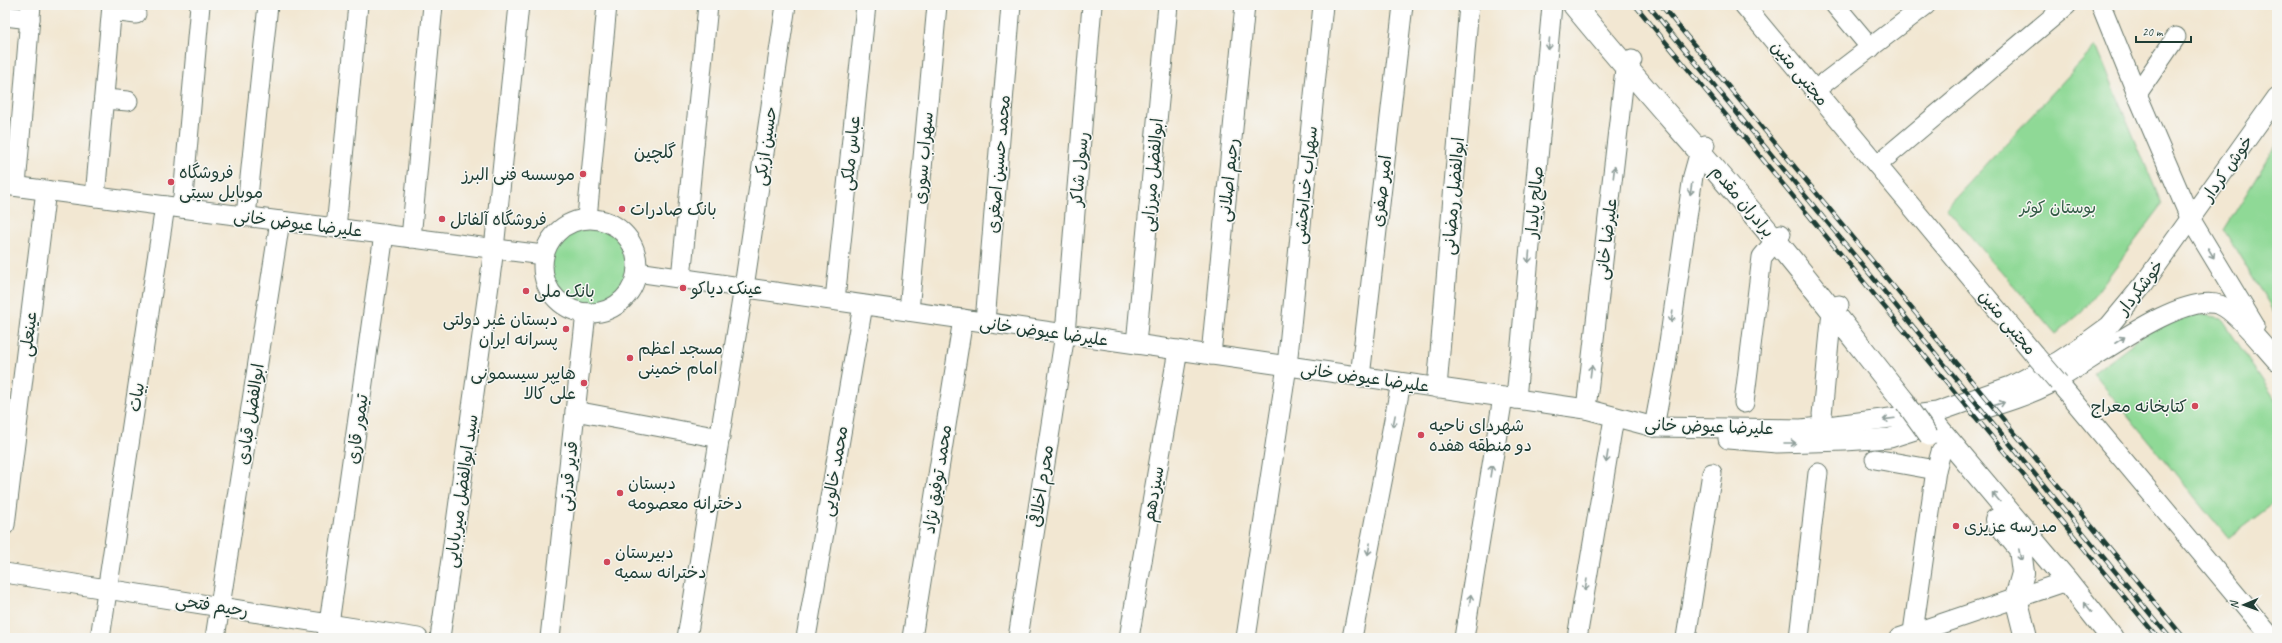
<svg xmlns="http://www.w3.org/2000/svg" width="2282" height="643" font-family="Caveat,'Playpen Sans Arabic',sans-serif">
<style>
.green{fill:#8fd996;stroke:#578b65}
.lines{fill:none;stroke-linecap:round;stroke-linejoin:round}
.minor-casing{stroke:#69786b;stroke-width:21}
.major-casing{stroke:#69786b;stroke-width:24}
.minor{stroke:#fff;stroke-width:19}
.major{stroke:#fff;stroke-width:22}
.rail-casing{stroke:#1f3d34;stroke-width:4.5}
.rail{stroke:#f6f6f2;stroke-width:3;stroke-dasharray:9;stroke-linecap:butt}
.minor-bridge-casing{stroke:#69786b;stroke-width:21;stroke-linecap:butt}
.minor-bridge{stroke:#fff;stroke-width:19}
.oneway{stroke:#8f9e9a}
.poi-dot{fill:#d1495b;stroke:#f6f6f2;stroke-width:1.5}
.labels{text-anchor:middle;stroke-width:3;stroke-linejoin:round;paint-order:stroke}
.street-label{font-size:17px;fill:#1f3d34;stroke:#f6f6f2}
.poi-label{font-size:17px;fill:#1f3d34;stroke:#f6f6f2;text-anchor:start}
.park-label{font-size:17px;fill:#355c48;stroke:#f6f6f2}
.neighbourhood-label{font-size:18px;fill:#1f3d34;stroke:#f6f6f2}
</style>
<rect width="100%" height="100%" fill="#f6f6f2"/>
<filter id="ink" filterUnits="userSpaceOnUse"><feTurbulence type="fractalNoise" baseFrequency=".025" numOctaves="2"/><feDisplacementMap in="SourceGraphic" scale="8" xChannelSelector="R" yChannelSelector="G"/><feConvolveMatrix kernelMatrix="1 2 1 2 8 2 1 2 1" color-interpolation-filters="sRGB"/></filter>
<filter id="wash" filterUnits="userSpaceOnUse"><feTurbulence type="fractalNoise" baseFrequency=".012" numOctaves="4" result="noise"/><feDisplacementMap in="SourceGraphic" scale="16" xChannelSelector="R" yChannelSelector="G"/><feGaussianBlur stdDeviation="0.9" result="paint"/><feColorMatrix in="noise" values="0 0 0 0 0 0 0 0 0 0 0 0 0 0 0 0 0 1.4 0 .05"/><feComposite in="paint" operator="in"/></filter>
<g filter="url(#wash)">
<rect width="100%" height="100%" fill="#f2e7d2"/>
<g class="green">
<polygon points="2096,46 2162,205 2082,312 2056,334 1946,208"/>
<polygon points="2277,144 2277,318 2224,230"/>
<circle cx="589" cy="266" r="39"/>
<polygon points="2193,313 2221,318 2277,402 2277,501 2228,538 2093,373 2154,327"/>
</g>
</g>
<g filter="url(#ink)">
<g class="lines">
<g class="minor-casing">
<g id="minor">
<polyline points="1744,5 2035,355"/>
<polyline points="1835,5 1871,48"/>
<polyline points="2101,5 2137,94 2191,220 2255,326"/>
<polyline points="112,11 136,14"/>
<polyline points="5,16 30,19"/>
<polyline points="1815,90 1926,5"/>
<polyline points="2137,94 2176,37"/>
<polyline points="104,99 128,101"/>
<polyline points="1877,165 2067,5"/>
<polyline points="5,185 543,255"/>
<polyline points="16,186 31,5"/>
<polyline points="95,197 112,5"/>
<polyline points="182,208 200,5"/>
<polyline points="246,216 268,5"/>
<polyline points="587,218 607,5"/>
<circle cx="590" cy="266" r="47"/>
<polyline points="336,228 358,5"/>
<polyline points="411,238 433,5"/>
<polyline points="637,272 1586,409 1654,427 1801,429 1820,427 1937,412 2011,386 2059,361 2080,347 2109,326 2143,285 2277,97"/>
<polyline points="681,278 708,5"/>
<polyline points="835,300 866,5"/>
<polyline points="909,311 937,5"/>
<polyline points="985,322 1011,5"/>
<polyline points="1136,344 1168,5"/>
<polyline points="1211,355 1245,5"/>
<polyline points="1360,377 1403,5"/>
<polyline points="2059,383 2272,638"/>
<polyline points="1437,388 1469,5"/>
<polyline points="1516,399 1552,5"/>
<polyline points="1744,403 1762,257 1781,234"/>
<polyline points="1586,409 1625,69 1632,60"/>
<path d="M1980 410C2003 403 2026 396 2048 385 2086 366 2180 290 2220 305 2236 311 2263 346 2276 360"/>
<polyline points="575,411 720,438"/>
<polyline points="1822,415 1832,311 1839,305"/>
<polyline points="1654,427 1666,363 1693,176 1700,151 1705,145"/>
<polyline points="1728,439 1777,443 1845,441 1890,438 1937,423"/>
<polyline points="1875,459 1936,470"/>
<polyline points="5,525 46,190"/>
<polyline points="5,573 418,638"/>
<polyline points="1913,632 1936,470 1941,452 1949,442"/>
<polyline points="100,638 165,206"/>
<polyline points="215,638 280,221"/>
<polyline points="327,638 384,234"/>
<polyline points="440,638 494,249 519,5"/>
<polyline points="550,638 586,313"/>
<polyline points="687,638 744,287 786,5"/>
<polyline points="806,638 863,305"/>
<polyline points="912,638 963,319"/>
<polyline points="1018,638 1065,334 1092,5"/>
<polyline points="1129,638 1178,350"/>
<polyline points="1246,638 1287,366 1323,5"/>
<polyline points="1352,638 1401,383"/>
<polyline points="1464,638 1503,397"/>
<polyline points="1577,638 1614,418"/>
<polyline points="1686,638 1712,473"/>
<polyline points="1799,638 1818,473"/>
<polyline points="1899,638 2067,581"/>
</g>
</g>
<g class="major-casing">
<g id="major">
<path d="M1574 5C1639 85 1709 160 1775 240 1819 293 1862 349 1905 403"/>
<polyline points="1939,429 2067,581 2112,638"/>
<polyline points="1996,520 2020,549 2023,573 2016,598 2026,638"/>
</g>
</g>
<use href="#minor" class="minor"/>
<use href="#major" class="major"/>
<g class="rail-casing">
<g id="rail">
<polyline points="1635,5 2158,638"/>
<polyline points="1648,5 2170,638"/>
<polyline points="1661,5 2184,638"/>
</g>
</g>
<use href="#rail" class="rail"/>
<g class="minor-bridge-casing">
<g id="minor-bridge">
<polyline points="2035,355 2059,383"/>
<polyline points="1905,403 1929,436"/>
</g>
</g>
<use href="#minor-bridge" class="minor-bridge"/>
</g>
<defs><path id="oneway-shaft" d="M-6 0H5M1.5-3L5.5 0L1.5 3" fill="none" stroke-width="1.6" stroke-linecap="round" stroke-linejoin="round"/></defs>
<g class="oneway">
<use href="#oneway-shaft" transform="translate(1549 44) rotate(95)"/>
<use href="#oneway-shaft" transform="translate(1614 172) rotate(-83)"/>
<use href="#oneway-shaft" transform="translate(1691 189) rotate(98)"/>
<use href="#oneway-shaft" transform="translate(2211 253) rotate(59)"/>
<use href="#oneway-shaft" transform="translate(1529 257) rotate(95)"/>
<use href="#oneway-shaft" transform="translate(1672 317) rotate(98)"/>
<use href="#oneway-shaft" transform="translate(2120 340) rotate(-33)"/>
<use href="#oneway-shaft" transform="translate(1591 371) rotate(-83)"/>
<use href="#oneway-shaft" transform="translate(1999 404) rotate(-17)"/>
<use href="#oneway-shaft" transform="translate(1889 419) rotate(173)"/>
<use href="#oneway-shaft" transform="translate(1394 421) rotate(101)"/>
<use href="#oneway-shaft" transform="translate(1790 443)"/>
<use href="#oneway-shaft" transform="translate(1607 457) rotate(99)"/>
<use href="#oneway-shaft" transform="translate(1491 471) rotate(-81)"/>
<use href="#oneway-shaft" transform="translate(1996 497) rotate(-130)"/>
<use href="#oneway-shaft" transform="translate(1369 549) rotate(101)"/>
<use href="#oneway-shaft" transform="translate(2020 555) rotate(79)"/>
<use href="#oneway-shaft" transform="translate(1586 585) rotate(99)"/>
<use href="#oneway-shaft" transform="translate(1470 600) rotate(-81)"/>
<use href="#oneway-shaft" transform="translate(2088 607) rotate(-128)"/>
</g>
</g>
<g class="poi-dot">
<circle cx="583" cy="174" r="4"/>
<circle cx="171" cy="182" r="4"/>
<circle cx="622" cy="209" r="4"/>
<circle cx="442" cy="219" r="4"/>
<circle cx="683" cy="288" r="4"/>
<circle cx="526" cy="291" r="4"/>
<circle cx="566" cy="329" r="4"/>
<circle cx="630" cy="358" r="4"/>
<circle cx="584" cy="383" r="4"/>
<circle cx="2195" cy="406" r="4"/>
<circle cx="1421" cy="435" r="4"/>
<circle cx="620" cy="493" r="4"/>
<circle cx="1956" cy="526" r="4"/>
<circle cx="607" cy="562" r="4"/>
</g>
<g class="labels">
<g class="street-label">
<text transform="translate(1800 73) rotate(50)" y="6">مجتبی متین</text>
<text transform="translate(765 146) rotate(-82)" y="6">حسین ازبکی</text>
<text transform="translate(850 153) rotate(-84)" y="6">عباس ملکی</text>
<text transform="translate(923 158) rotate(-85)" y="6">سهراب سوری</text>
<text transform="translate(998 164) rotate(-85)" y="6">محمد حسین اصغری</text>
<text transform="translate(2227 168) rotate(-55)" y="6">خوش کردار</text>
<text transform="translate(1079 169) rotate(-85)" y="6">رسول شاکر</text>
<text transform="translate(1152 175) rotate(-85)" y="6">ابوالفضل میرزایی</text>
<text transform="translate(1228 180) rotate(-84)" y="6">رحیم اصلانی</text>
<text transform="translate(1305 185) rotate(-84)" y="6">سهراب خدابخشی</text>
<text transform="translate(1381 191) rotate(-83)" y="6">امیر صفری</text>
<text transform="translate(1453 196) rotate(-85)" y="6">ابوالفضل رمضانی</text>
<text transform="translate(1743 201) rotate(50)" y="6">برادران مقدم</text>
<text transform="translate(1534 202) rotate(-85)" y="6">صالح پایدار</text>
<text transform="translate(298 223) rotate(7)" y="6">علیرضا عیوض خانی</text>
<text transform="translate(1606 239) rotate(-83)" y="6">علیرضا خانی</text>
<text transform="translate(2140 287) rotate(-52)" y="6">خوشکردار</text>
<text transform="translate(2008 322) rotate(50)" y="6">مجتبی متین</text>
<text transform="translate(1044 331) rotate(8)" y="6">علیرضا عیوض خانی</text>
<text transform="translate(28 334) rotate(-83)" y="6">عینعلی</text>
<text transform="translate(1365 377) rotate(8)" y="6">علیرضا عیوض خانی</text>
<text transform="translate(136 397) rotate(-81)" y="6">بیات</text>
<text transform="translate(250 414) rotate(-81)" y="6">ابوالفضل قبادی</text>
<text transform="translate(1709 426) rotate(2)" y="6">علیرضا عیوض خانی</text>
<text transform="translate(357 429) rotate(-82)" y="6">تیمور قاری</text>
<text transform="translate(834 471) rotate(-80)" y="6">محمد خالویی</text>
<text transform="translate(568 476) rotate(-84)" y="6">قدیر قدرتی</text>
<text transform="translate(937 479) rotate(-81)" y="6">محمد توفیق ‌نژاد</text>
<text transform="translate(1041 486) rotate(-81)" y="6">محرم اخلاقی</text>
<text transform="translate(461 491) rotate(-82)" y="6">سید ابوالفضل میربابایی</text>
<text transform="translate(1153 494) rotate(-80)" y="6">سیزدهم</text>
<text transform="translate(212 605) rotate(9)" y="6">رحیم فتحی</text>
</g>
<g class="poi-label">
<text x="179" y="178">فروشگاه<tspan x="179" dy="20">موبایل سیتی</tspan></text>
<text x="575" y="180" text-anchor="end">موسسه فنی البرز</text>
<text x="630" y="215">بانک صادرات</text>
<text x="450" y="225">فروشگاه آلفاتل</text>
<text x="691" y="294">عینک دیاکو</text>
<text x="534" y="297">بانک ملی</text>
<text x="558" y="325" text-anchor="end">دبستان غبر دولتی<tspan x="558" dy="20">پسرانه ایران</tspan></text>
<text x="638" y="354">مسجد اعظم<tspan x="638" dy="20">امام خمینی</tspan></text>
<text x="576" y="379" text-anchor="end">هایپر سیسمونی<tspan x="576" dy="20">علی کالا</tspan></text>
<text x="2187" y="412" text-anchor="end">کتابخانه معراج</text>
<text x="1429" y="431">شهردای ناحیه<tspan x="1429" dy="20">دو منطقه هفده</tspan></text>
<text x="628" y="489">دبستان<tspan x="628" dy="20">دخترانه معصومه</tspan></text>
<text x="1964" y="532">مدرسه عزیزی</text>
<text x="615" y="558">دبیرستان<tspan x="615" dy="20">دخترانه سمیه</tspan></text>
</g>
<g class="park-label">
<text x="2058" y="213">بوستان کوثر</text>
</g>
<g class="neighbourhood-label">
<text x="655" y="158">گلچین</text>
</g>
</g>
<rect width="2282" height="643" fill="none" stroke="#f6f6f2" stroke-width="20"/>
<g transform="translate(2244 605) rotate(268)" stroke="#f6f6f2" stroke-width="3" paint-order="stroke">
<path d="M0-3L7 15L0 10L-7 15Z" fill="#1f3d34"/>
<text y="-6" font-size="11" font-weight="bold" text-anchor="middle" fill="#1f3d34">N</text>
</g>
<path d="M2136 36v6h55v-6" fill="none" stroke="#1f3d34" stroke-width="2"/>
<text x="2142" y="36" font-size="12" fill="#1f3d34" stroke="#f6f6f2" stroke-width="3" paint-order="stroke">20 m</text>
</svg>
